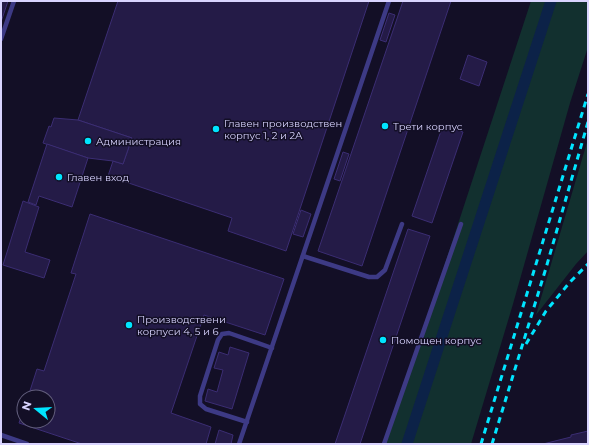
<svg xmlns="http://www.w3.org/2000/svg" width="589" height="445" font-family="Montserrat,sans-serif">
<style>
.green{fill:#12302f}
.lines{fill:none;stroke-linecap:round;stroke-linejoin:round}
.canal{stroke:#0c2248;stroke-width:11}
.building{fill:#241b47;stroke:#3b2d73}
.lane{stroke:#3d3a85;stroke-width:4.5}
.rail{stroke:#00e5ff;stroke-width:3;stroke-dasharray:6 5;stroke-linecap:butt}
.poi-dot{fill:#00e5ff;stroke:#130f26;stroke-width:1.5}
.labels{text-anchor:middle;stroke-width:3;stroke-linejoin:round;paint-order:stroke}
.poi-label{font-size:10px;fill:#d9d4ff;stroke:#130f26;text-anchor:start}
</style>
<rect width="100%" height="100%" fill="#130f26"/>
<g class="green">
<polygon points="531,1 588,1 588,47 570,103 513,304 471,444 386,444"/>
<polygon points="588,139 588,251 576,264 536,315"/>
</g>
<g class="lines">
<polyline class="canal" points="407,444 551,1"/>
</g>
<g class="building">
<polygon points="1,1 8,1 1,22"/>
<polygon points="118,1 369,1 286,251 228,231 232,218 108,176 113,161 123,164 132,138 78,120"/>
<polygon points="403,1 451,1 362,266 318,251"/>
<polygon points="389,13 395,15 386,42 380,40"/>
<polygon points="468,55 487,62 479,86 460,79"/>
<polygon points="54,118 78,120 132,138 123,164 113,161 88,158 43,143 49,126 51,127"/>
<polygon points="443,125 463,132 432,223 412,216"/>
<polygon points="47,144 88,158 72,207 39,196 36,205 28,202"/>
<polygon points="343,152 349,154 340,181 334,179"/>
<polygon points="23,201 39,207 25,252 50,260 44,278 3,265"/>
<polygon points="301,210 311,214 303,237 293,234"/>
<polygon points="90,214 284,279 265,335 204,315 171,413 211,427 206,444 82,444 19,423 24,408 24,421 48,421 48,397 28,397 37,369 44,371 76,274 71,273"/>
<polygon points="408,229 430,236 360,444 335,444"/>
<polygon points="230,347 249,353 232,409 205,401 208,389 217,392 223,370 214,368 219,352 228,355"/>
<polygon points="219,430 233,435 231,444 215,444"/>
<polygon points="588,431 588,444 543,444 571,437 571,435"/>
</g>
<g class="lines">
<g class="lane">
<polyline points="1,39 14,1"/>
<polyline points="303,256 369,277 377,277 385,270 402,224"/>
<polyline points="247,422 206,409 200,404 200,396 218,340 222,334 229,333 272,348"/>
<polyline points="1,435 27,444"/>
<polyline points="239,444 389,1"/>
<polyline points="384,444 461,224"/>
</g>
<g class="rail">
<polyline points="526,344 546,311 570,282 588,264"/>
<polyline points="481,444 588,94"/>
<polyline points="492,444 546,268 588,122"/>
</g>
</g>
<g class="poi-dot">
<circle cx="385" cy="126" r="4"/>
<circle cx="216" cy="129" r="4"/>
<circle cx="88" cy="141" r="4"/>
<circle cx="59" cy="177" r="4"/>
<circle cx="129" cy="325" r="4"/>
<circle cx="383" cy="340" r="4"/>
</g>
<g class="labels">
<g class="poi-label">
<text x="224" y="127">Главен производствен<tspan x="224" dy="12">корпус 1, 2 и 2А</tspan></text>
<text x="393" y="130">Трети корпус</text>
<text x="96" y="145">Администрация</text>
<text x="67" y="181">Главен вход</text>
<text x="137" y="323">Производствени<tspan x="137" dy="12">корпуси 4, 5 и 6</tspan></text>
<text x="391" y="344">Помощен корпус</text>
</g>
</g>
<rect width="589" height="445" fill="none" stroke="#d9d4ff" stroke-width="4"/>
<g transform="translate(36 409) rotate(288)"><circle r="19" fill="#130f26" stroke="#625e7d"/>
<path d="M0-3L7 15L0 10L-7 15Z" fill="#00e5ff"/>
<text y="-6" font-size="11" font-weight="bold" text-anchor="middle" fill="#d9d4ff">N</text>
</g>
</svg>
